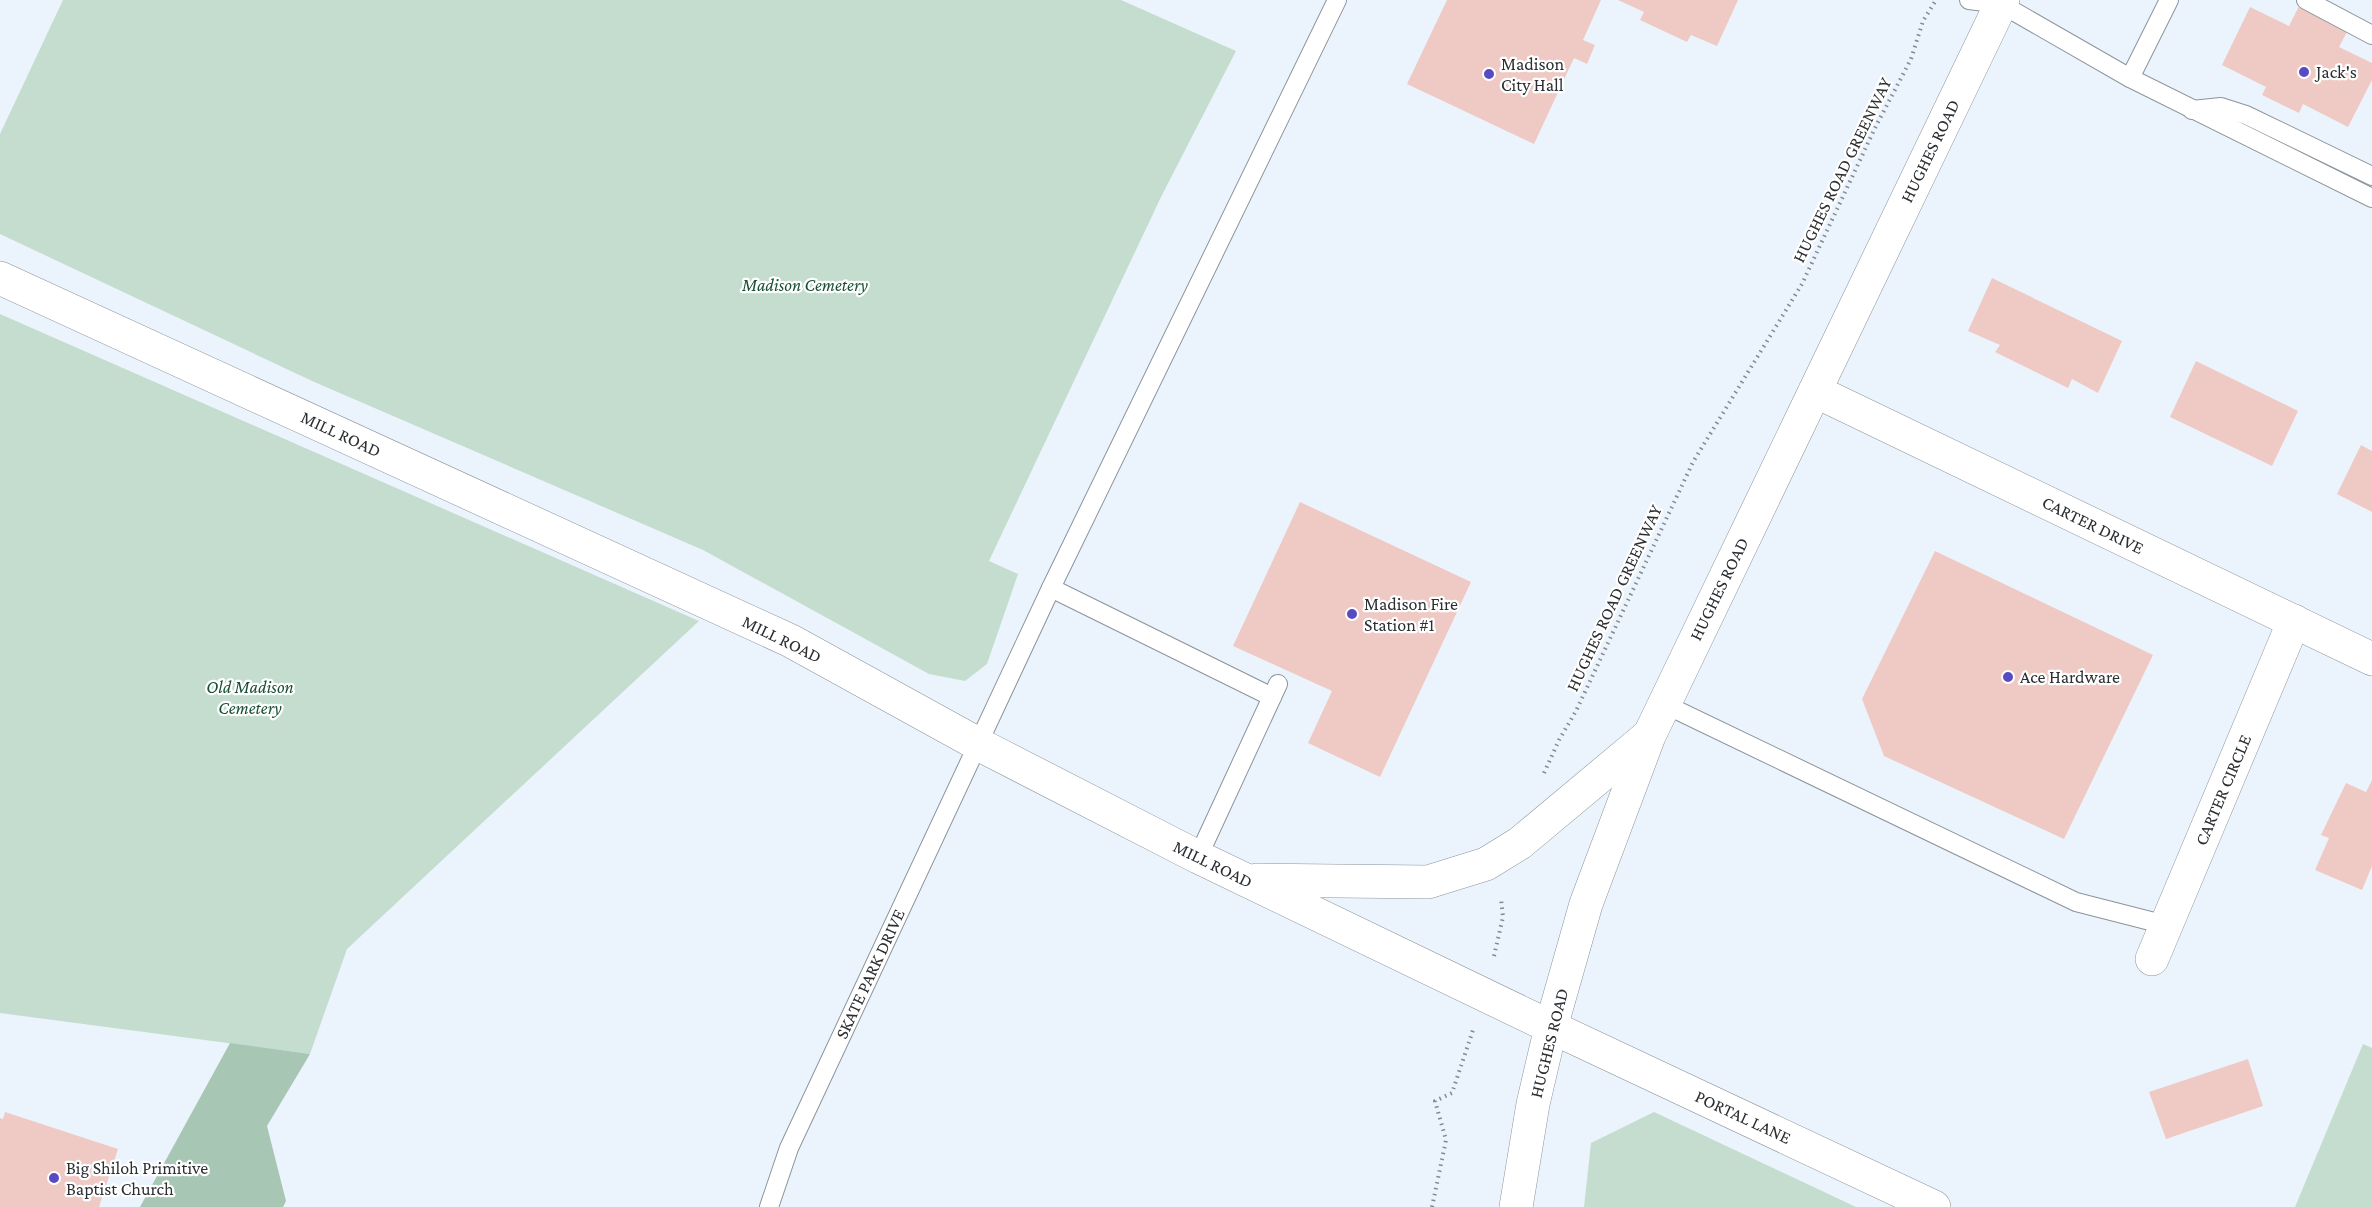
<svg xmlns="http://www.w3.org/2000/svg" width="2372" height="1207" font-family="'Crimson Pro',serif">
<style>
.green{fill:#c5ddcf}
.forest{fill:#a7c6b4}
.building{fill:#efcac5}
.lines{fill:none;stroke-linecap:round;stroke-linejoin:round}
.lane-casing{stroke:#8c949b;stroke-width:20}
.street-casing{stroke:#8c949b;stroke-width:34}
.secondary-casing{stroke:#8c949b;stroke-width:34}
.path{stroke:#83898e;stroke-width:4;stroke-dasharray:1.5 4.5;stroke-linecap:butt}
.lane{stroke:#fff;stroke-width:18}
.street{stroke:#fff;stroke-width:33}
.secondary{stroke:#fff;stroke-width:33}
.poi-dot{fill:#574ac2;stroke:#fff;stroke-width:2}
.labels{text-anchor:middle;stroke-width:4.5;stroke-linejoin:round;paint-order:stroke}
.poi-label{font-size:18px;fill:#2c2f32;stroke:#fff;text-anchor:start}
.street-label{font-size:18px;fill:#2c2f32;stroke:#fff}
.park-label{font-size:18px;font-style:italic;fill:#174e34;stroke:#fff}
</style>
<rect width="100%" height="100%" fill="#ebf4fc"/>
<g class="green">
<polygon points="63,0 1121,0 1236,51 1161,197 989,561 1018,574 987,664 965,681 929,674 703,550 312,381 0,234 0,134"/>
<polygon points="0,314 699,621 347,949 310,1054 0,1013"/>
<polygon points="2363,1044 2372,1048 2372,1207 2295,1207"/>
<polygon points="1654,1112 1856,1207 1584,1207 1591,1143"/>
</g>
<polygon class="forest" points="230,1043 310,1054 267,1126 286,1201 283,1207 140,1207"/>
<g class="building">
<polygon points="1447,0 1601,0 1583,40 1595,45 1587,64 1574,58 1534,144 1407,84"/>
<polygon points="1618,0 1738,0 1717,46 1691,35 1687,42 1640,20 1644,12"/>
<polygon points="2299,6 2348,30 2339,47 2372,63 2372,80 2348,127 2303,104 2299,113 2262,95 2266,87 2222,65 2250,7 2289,26"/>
<polygon points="1992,278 2122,341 2098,393 2072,379 2068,388 1995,352 2000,345 1968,331"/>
<polygon points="2196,361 2298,411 2272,466 2170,417"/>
<polygon points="2361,445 2372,451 2372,512 2337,494"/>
<polygon points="1300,502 1471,582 1380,777 1308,743 1332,691 1233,646"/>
<polygon points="1935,551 2153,655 2064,839 1884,756 1862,699"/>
<polygon points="2372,780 2372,866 2362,890 2315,870 2329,838 2321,835 2346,783 2366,792"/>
<polygon points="2248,1059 2263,1106 2166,1139 2149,1092"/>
<polygon points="5,1112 118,1149 99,1207 0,1207 0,1118 3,1119"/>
</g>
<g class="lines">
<g class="lane-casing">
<g id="lane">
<polyline points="1969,0 2001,4 2130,78 2372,198"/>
<polyline points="2306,0 2372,35"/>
<polyline points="2130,78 2169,0"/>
<polyline points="2192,110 2221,107 2246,115 2372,176"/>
<polyline points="1051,588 1272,697"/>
<polyline points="1664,704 2076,902 2166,925"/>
<polyline points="1198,857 1278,684"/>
<polyline points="769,1207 789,1148 1051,588 1337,0"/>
</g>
</g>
<g class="street-casing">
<g id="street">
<polyline points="1815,391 2372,659"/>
<polyline points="2152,959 2294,621"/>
</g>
</g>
<g class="secondary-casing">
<g id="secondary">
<polyline points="0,278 791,641 978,744 1198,857 1551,1027 1934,1207"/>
<polyline points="1257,880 1428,882 1486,864 1520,843 1647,737"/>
<polyline points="1516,1207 1533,1104 1551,1027 1586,904 1649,736 2003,0"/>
</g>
</g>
<g class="path">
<polyline points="1544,773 1559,740 1576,711 1693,462 1802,284 1875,128 1911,59 1923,21 1936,0"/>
<polyline points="1494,956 1503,917 1501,899"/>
<polyline points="1432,1207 1446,1140 1435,1101 1452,1093 1473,1030"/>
</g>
<use href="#lane" class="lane"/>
<use href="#street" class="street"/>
<use href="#secondary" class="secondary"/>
</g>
<g class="poi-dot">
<circle cx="2304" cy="72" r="6"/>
<circle cx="1489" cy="74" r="6"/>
<circle cx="1352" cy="614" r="6"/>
<circle cx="2008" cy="677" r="6"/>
<circle cx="54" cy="1178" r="6"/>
</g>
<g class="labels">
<g class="poi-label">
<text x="1501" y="70">Madison<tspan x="1501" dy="21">City Hall</tspan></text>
<text x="2316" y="78">Jack's</text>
<text x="1364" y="610">Madison Fire<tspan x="1364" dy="21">Station #1</tspan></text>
<text x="2020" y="683">Ace Hardware</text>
<text x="66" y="1174">Big Shiloh Primitive<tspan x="66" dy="21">Baptist Church</tspan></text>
</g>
<g class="street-label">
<text transform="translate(1930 151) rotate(-64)" y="6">HUGHES ROAD</text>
<text transform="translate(1842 170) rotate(-64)" y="6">HUGHES ROAD GREENWAY</text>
<text transform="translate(341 434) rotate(25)" y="6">MILL ROAD</text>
<text transform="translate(2093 525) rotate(26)" y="6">CARTER DRIVE</text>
<text transform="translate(1719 589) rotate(-64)" y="6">HUGHES ROAD</text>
<text transform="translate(1614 598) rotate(-65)" y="6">HUGHES ROAD GREENWAY</text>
<text transform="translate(782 639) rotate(26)" y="6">MILL ROAD</text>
<text transform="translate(2223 790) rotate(-67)" y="6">CARTER CIRCLE</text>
<text transform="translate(1213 864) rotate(26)" y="6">MILL ROAD</text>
<text transform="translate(870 974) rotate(-65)" y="6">SKATE PARK DRIVE</text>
<text transform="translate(1549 1043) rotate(-76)" y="6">HUGHES ROAD</text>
<text transform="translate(1743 1117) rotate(25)" y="6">PORTAL LANE</text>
</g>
<g class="park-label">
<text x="805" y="291">Madison Cemetery</text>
<text x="250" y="693">Old Madison<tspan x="250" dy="21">Cemetery</tspan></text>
</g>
</g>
</svg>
